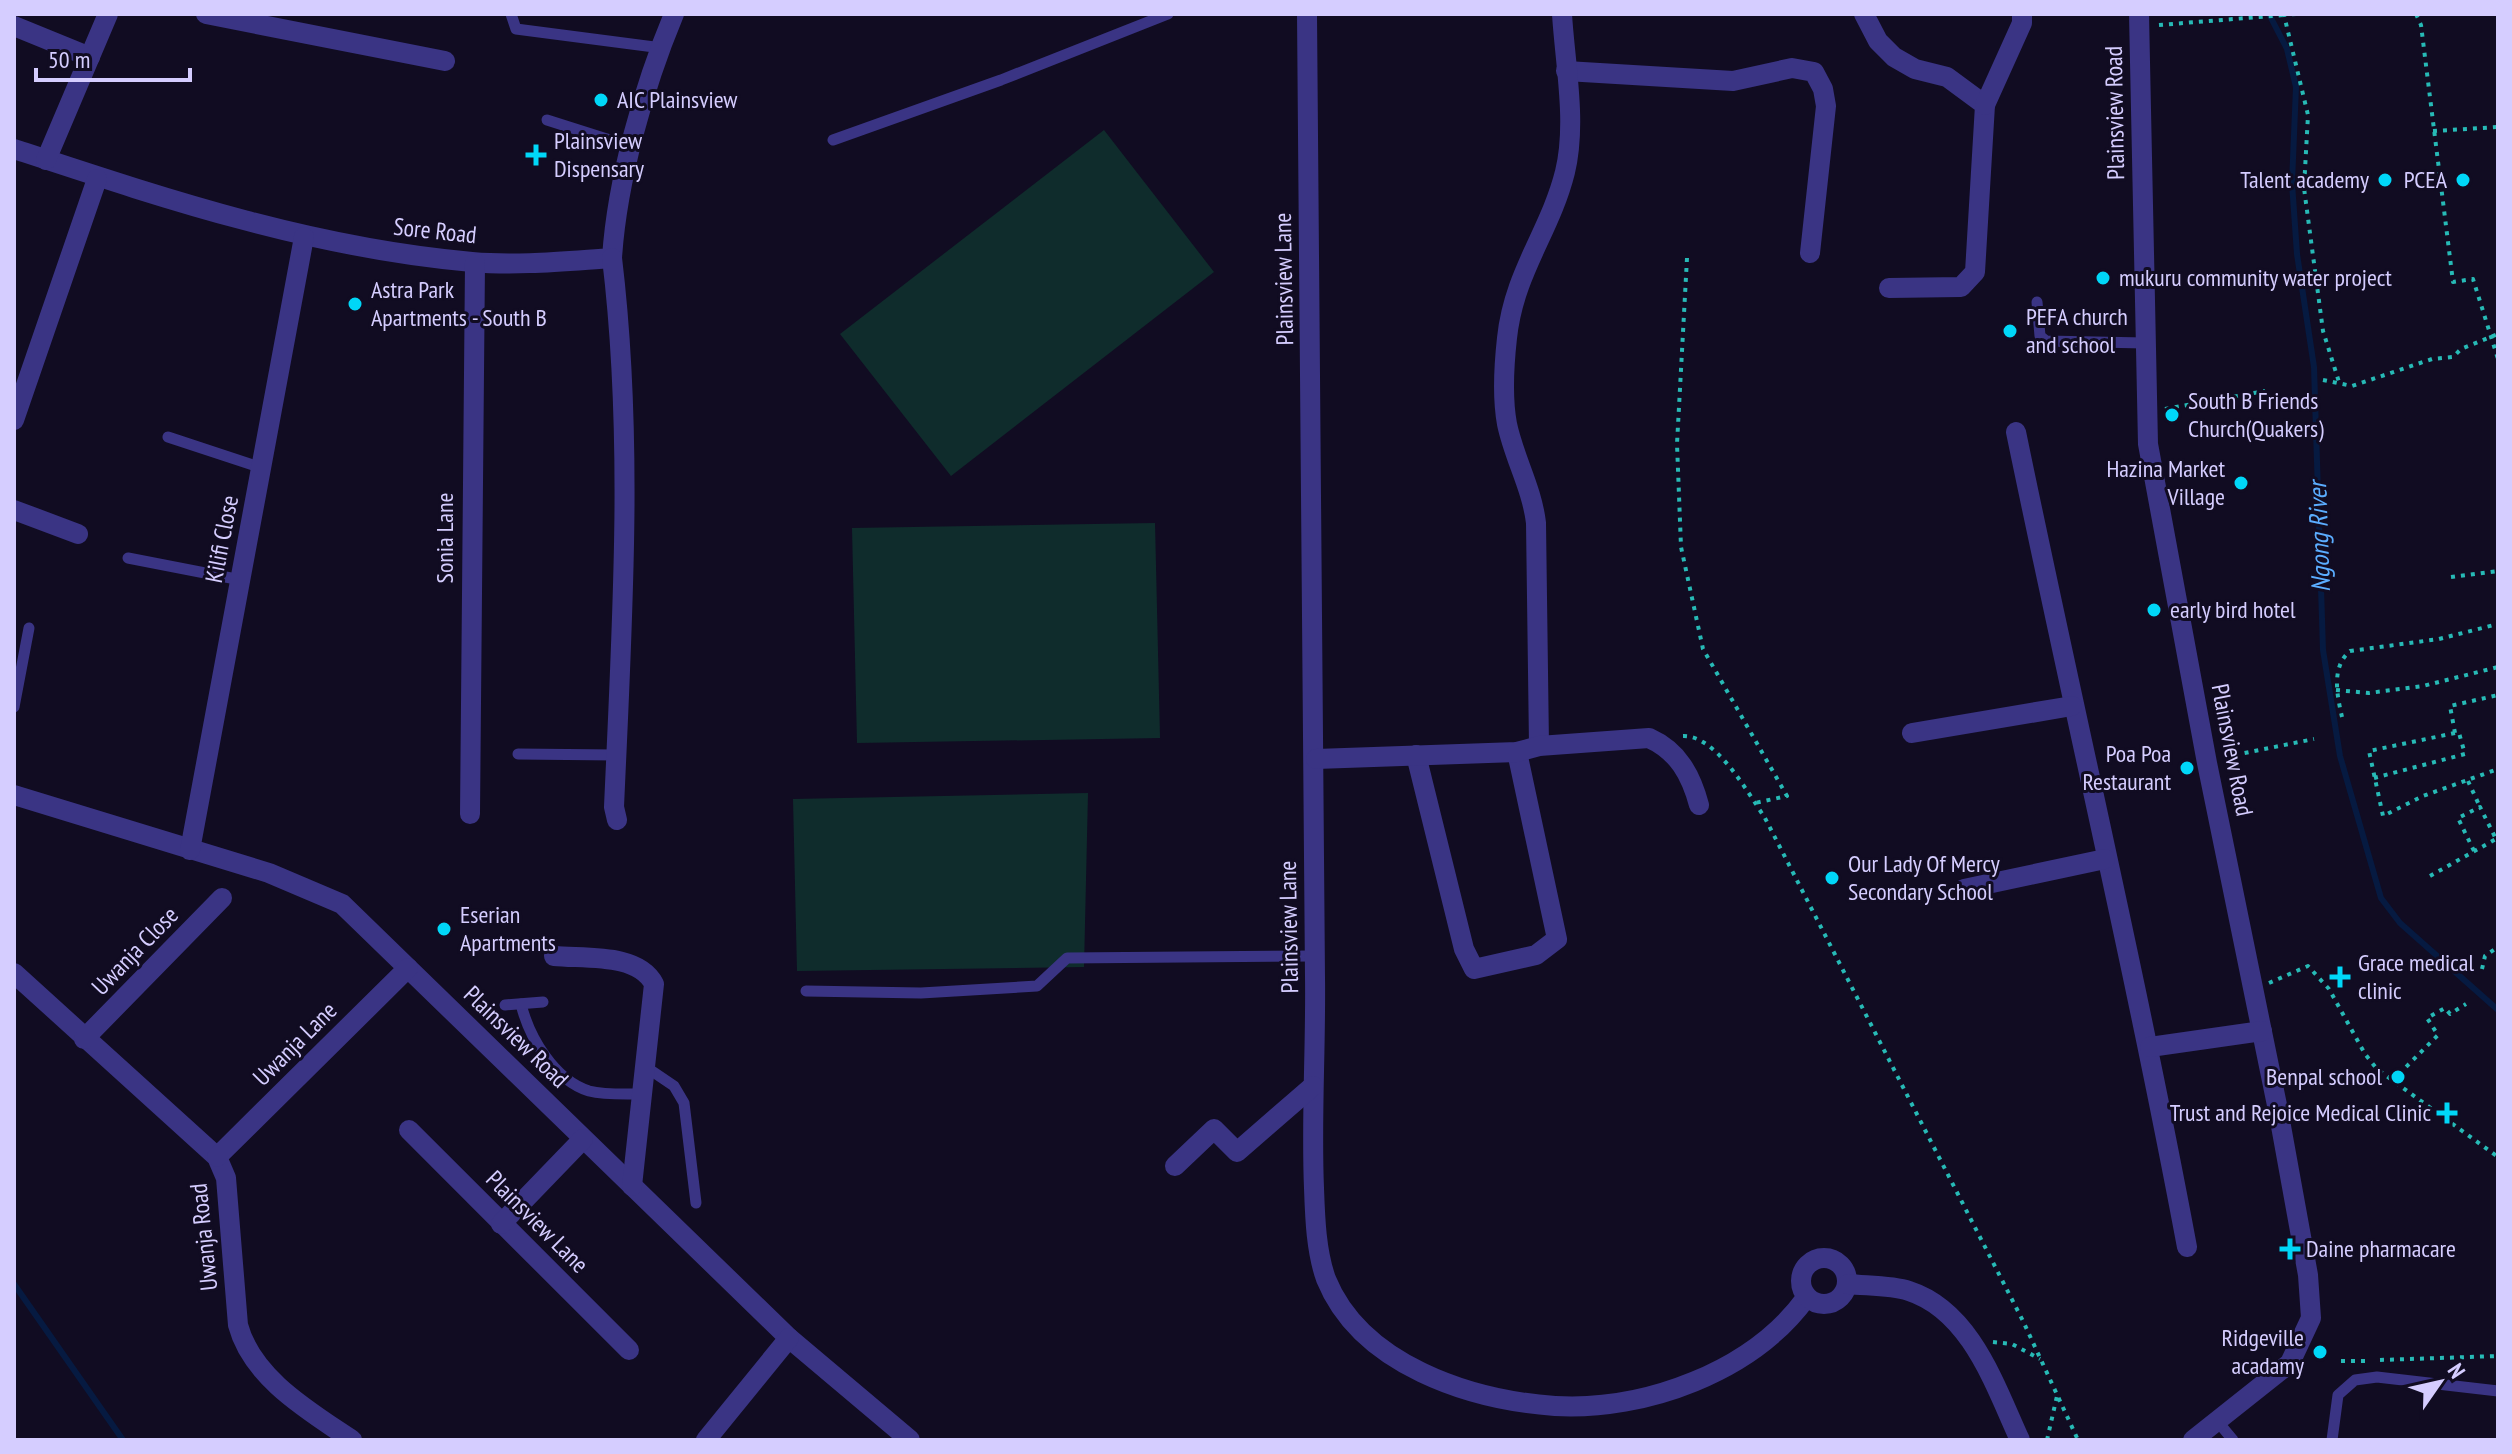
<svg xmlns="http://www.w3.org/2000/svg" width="2512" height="1454" font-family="'PT Sans Narrow',sans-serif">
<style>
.green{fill:#0f2c2c}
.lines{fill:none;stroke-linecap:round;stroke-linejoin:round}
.stream{stroke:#061a41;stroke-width:6}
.path{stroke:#27bab6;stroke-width:4;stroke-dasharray:4 6;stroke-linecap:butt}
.service{stroke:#3a3484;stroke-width:11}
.minor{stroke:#3a3484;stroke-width:20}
.poi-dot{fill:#00d7f8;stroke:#110c22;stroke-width:3}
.labels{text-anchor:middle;stroke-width:6;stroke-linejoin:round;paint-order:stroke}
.poi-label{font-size:24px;fill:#d5cdff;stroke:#110c22;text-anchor:start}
.street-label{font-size:24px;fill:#d5cdff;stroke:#110c22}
.water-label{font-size:26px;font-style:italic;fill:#5badff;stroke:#110c22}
</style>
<rect width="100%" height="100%" fill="#110c22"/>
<g class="green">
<polygon points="1104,130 1214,272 951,476 840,334"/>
<polygon points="1155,523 1160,738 857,743 852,528"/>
<polygon points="1088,793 1084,967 797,971 793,799"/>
</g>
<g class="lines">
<g class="stream">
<polyline points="2269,14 2287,49 2296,87 2292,183 2297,254 2314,367 2323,650 2340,756 2381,898 2400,923 2498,1010"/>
<polyline points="14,1284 123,1440"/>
</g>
<g class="path">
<polyline points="2296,14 2284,15 2308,115 2304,188 2323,331 2339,382"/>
<polyline points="2416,14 2421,25 2453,282 2473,279 2498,359"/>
<polyline points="2159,25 2284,15"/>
<polyline points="2433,131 2498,127"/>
<polyline points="1687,258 1677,444 1681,547 1703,649 1787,796 1755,803"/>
<polyline points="2323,380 2352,386 2432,359 2453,357 2461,349 2498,334"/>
<polyline points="2165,409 2265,391"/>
<polyline points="2451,577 2498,571"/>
<polyline points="2336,690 2369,693 2423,686 2498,667"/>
<path d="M2342 717C2337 695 2331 667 2350 651L2439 639 2498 624"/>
<polyline points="2455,733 2369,751 2383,816 2423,796 2498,769"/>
<path d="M1683 736C1716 735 1748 793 1765 818L2023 1321 2078 1440"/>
<polyline points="2225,757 2314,739"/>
<polyline points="2374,778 2465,754 2459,733 2455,733 2450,706 2498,695"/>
<polyline points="2468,781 2480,807"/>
<polyline points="2474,851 2458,818 2480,807 2496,839"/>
<polyline points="2430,876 2496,839"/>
<polyline points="2482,969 2485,956 2498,947"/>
<polyline points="2269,983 2308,966 2329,989 2365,1054 2377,1069 2498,1157"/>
<polyline points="2392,1081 2438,1035 2427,1018 2445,1008 2450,1014 2466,1004"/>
<polyline points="1993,1342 2012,1344 2040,1359"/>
<polyline points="2380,1360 2498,1356"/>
<polyline points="2341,1361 2367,1361"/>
<polyline points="2047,1440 2057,1396"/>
</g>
<g class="service">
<polyline points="511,14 516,29 662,48"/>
<polyline points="547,120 632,147"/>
<polyline points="833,140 1001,80 1168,14"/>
<polyline points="2037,302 2040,336 2046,341 2145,343"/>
<polyline points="168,437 262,468"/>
<polyline points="128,558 241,580"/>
<polyline points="14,707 29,628"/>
<polyline points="518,754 616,755"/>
<polyline points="806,991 921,993 1037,986 1067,958 1315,956"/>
<path d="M521 1004C529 1037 554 1080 589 1091 605 1095 624 1094 640 1094"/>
<polyline points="505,1005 543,1002"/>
<polyline points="643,1065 674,1086 684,1103 696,1203"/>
<polyline points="2218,1422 2233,1440"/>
<polyline points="2332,1440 2338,1395 2355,1380 2377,1377 2498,1391"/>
</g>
<g class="minor">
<polyline points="206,14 445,61"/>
<path d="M1307 14C1311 335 1311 656 1315 977 1316 1048 1311 1118 1314 1188 1315 1217 1316 1251 1326 1279 1361 1365 1470 1400 1555 1406 1645 1411 1752 1372 1806 1298"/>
<polyline points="1864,14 1878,41 1894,57 1915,69 1947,77 1985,105 1975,272 1961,287 1889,288"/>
<polyline points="2139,14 2148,444 2207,763 2279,1115 2308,1275 2311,1318 2290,1363 2193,1440"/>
<polyline points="14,26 90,57"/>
<polyline points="1566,71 1733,81 1792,68 1814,72 1823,89 1826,106 1810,253"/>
<polyline points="1985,105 2022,23 2022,14"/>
<path d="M14 149C166 199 312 248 472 262 518 266 566 261 612 258 617 180 644 86 674 14"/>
<polyline points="46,160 108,14"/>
<path d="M612 258C634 440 622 625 614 807L617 820"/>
<polyline points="14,420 97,179"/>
<path d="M2016 432C2072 704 2136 974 2187 1247"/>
<polyline points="14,510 78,534"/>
<polyline points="1912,733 2072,706"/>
<path d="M1539 746 1536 523C1532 488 1514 458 1507 424 1502 397 1504 365 1507 338 1514 272 1550 232 1565 172 1577 123 1565 64 1562 14"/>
<polyline points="1416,755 1464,949 1474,969 1536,955 1557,939 1517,752"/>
<path d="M1316 759 1517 752 1539 746 1649 738C1678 751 1691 775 1699 805"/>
<polyline points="14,795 269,873 342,904 789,1338 910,1440"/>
<polyline points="470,814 475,263"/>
<polyline points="190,850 304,237"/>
<polyline points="1964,889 2105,859"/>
<path d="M554 956C586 959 638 953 654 984L632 1186"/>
<path d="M14 973 217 1157 226 1178 238 1325C252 1378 309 1411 352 1440"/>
<polyline points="84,1039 222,898"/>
<polyline points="2150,1047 2262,1031"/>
<polyline points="409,1130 629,1350"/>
<polyline points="217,1157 408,968"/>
<polyline points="1175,1166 1214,1129 1237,1152 1313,1086"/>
<polyline points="501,1224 583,1139"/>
<circle cx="1824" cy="1281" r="23"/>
<path d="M1848 1284C1868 1286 1891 1285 1909 1291 1971 1311 1995 1386 2020 1440"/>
<polyline points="706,1440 789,1338"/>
</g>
</g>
<g class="poi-dot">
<circle cx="601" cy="100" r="8"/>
<path d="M532 143h8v8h8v8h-8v8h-8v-8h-8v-8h8z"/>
<circle cx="2385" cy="180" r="8"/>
<circle cx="2463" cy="180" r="8"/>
<circle cx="2103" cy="278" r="8"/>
<circle cx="355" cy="304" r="8"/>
<circle cx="2010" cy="331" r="8"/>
<circle cx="2172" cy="415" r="8"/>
<circle cx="2241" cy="483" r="8"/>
<circle cx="2154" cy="610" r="8"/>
<circle cx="2187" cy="768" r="8"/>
<circle cx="1832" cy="878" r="8"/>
<circle cx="444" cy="929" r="8"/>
<path d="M2336 965h8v8h8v8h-8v8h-8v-8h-8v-8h8z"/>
<circle cx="2398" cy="1077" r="8"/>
<path d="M2443 1101h8v8h8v8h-8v8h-8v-8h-8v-8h8z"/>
<path d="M2286 1237h8v8h8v8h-8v8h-8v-8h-8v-8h8z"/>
<circle cx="2320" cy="1352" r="8"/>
</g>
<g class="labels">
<g class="poi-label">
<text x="617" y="108">AIC Plainsview</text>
<text x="554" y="149">Plainsview<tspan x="554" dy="28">Dispensary</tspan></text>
<text x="2369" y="188" text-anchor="end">Talent academy</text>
<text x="2447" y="188" text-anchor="end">PCEA</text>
<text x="2119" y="286">mukuru community water project</text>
<text x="371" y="298">Astra Park<tspan x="371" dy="28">Apartments - South B</tspan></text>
<text x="2026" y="325">PEFA church<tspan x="2026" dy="28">and school</tspan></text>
<text x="2188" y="409">South B Friends<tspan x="2188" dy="28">Church(Quakers)</tspan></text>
<text x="2225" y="477" text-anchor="end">Hazina Market<tspan x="2225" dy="28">Village</tspan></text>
<text x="2170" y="618">early bird hotel</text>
<text x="2171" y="762" text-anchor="end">Poa Poa<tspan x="2171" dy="28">Restaurant</tspan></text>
<text x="1848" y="872">Our Lady Of Mercy<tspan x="1848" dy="28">Secondary School</tspan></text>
<text x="460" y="923">Eserian<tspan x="460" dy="28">Apartments</tspan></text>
<text x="2358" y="971">Grace medical<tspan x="2358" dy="28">clinic</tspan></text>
<text x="2382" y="1085" text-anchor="end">Benpal school</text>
<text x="2431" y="1121" text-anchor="end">Trust and Rejoice Medical Clinic</text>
<text x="2306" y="1257">Daine pharmacare</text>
<text x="2304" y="1346" text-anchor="end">Ridgeville<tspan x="2304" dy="28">acadamy</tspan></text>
</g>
<g class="street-label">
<text transform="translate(2115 113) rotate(-91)" y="8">Plainsview Road</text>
<text transform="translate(435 231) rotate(6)" y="8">Sore Road</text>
<text transform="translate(1284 279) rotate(-91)" y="8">Plainsview Lane</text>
<text transform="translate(445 538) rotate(-90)" y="8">Sonia Lane</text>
<text transform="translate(222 539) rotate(-79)" y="8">Kilifi Close</text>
<text transform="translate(2232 750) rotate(79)" y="8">Plainsview Road</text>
<text transform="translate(1289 927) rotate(-91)" y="8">Plainsview Lane</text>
<text transform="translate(135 951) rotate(-46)" y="8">Uwanja Close</text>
<text transform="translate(516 1037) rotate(44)" y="8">Plainsview Road</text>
<text transform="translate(295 1044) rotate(-45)" y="8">Uwanja Lane</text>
<text transform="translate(537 1222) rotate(45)" y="8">Plainsview Lane</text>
<text transform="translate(204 1237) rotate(-96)" y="8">Uwanja Road</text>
</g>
<g class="water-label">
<text transform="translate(2319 537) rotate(-92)" y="9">Ngong River</text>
</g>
</g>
<rect width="2512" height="1454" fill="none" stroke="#d5cdff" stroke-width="32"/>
<g transform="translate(2440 1382) rotate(56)" stroke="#110c22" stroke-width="6" paint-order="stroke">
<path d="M0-6L14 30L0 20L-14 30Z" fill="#d5cdff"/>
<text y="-12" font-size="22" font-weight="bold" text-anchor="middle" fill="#d5cdff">N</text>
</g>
<path d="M36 68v12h154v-12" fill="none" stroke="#d5cdff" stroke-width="4"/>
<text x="48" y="68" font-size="24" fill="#d5cdff" stroke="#110c22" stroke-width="6" paint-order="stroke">50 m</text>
</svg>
